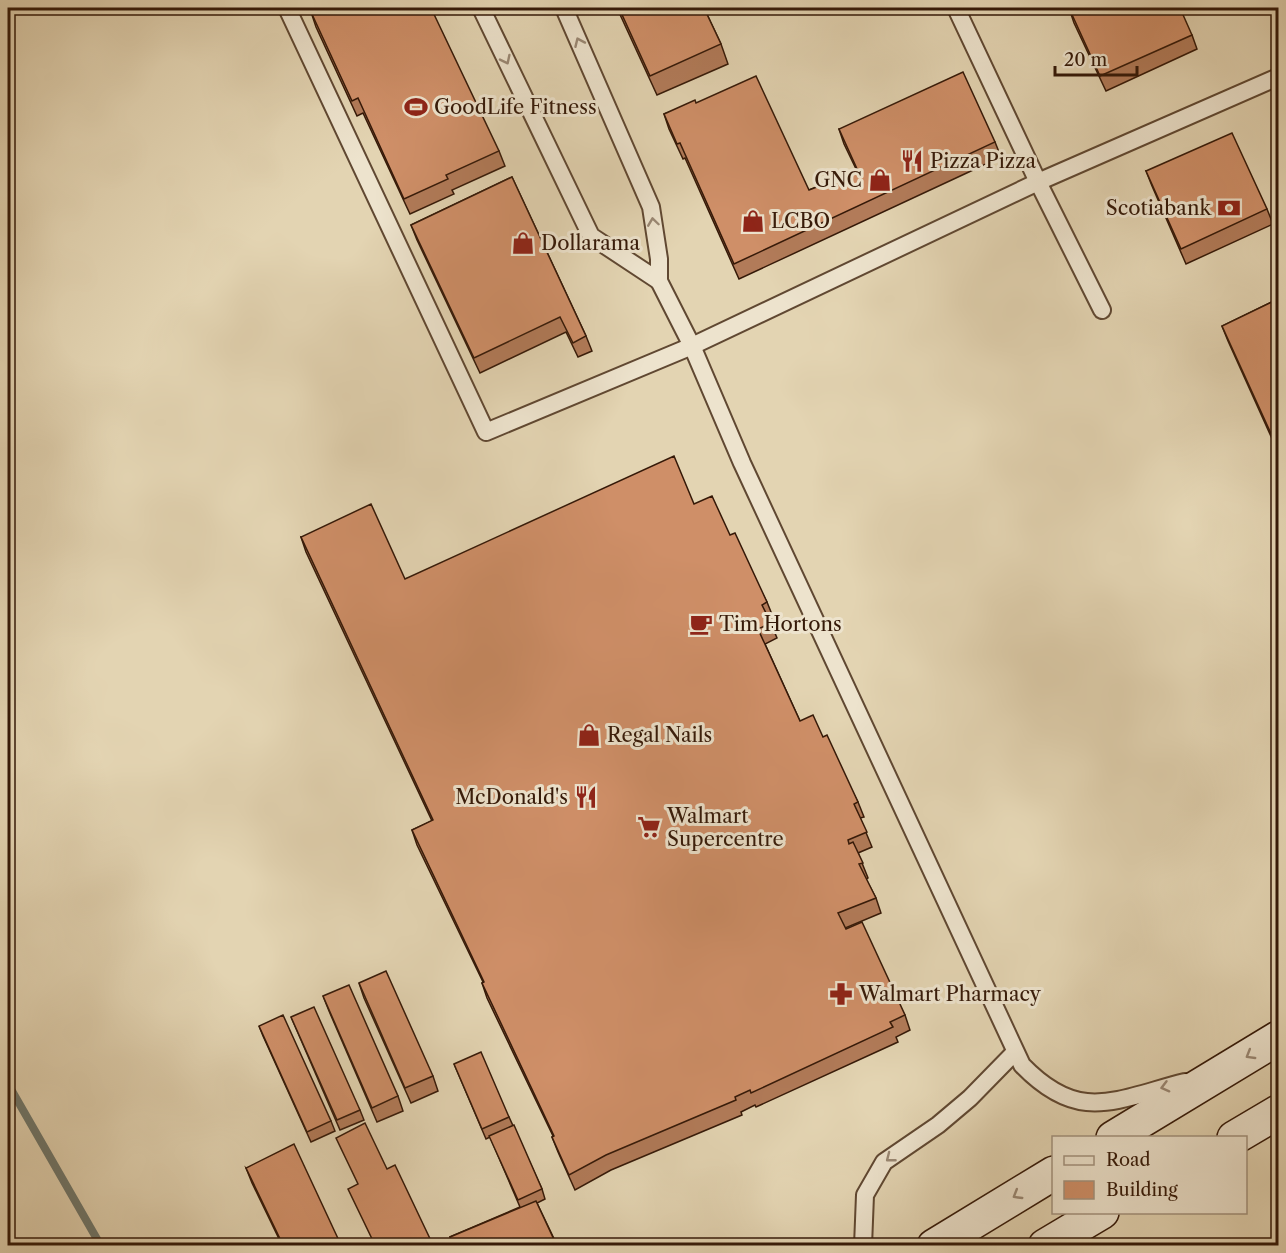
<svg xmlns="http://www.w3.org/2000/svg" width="1286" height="1253" font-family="'Libre Caslon Text',serif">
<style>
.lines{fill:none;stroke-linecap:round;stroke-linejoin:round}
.stream{stroke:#6f786d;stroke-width:8}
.lane-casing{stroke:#604832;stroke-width:20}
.secondary-casing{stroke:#351908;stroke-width:36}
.lane{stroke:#ede3cd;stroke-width:16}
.secondary{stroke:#ede3cd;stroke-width:33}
.wall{fill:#b27b59;stroke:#351908;stroke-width:1.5}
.building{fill:#cf8f68;stroke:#351908;stroke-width:1.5}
.oneway{stroke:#9a8874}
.labels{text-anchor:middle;stroke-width:6;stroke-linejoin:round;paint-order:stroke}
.poi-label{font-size:20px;fill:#351908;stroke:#ede3cd;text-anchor:start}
</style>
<rect width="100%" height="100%" fill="#e3d4b2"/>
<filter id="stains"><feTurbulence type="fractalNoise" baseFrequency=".00333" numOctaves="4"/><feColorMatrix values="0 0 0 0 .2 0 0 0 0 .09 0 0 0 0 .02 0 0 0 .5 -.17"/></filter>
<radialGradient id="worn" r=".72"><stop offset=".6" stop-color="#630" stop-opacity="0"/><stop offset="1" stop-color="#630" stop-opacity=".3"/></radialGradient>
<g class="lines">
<polyline class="stream" points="8,1084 101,1246"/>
<g class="lane-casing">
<g id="lane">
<polyline points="287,8 486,432 692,346 1038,182 1278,77"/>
<polyline points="481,8 591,236 659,281"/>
<path d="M564 8 651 207 659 259V281L692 346 742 463 1022 1065C1079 1124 1114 1100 1185 1082"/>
<polyline points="956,8 1038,182 1102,310"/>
<polyline points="863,1246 865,1195 884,1162 938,1125 970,1098 1015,1052"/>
</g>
</g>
<g class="secondary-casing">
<g id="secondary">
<polyline points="1113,1138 1278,1038"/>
<polyline points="1234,1138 1278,1112"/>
<polyline points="934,1246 1054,1173"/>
<polyline points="1045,1246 1102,1212"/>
</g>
</g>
<use href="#lane" class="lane"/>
<use href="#secondary" class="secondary"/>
</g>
<g class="wall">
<polygon points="617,8 704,8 721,44 728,64 657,95"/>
<polygon points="1069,8 1192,35 1197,49 1106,91 1074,23"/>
<polygon points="311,12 499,151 505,166 452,190 454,194 410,214 363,113 357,116 316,27"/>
<polygon points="696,103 809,190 857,171 844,144 839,129 995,142 1001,157 739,279 685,158 683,159 669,129 664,114"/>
<polygon points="1146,171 1267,209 1273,224 1186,264 1152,186"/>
<polygon points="512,177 586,336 592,351 578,357 566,332 480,373 417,240 411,225"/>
<polygon points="1278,299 1278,452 1228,341 1222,326"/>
<polygon points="694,504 730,535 767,602 773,617 769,619 777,638 765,644 800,721 823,737 858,802 864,817 860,818 872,847 858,853 868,878 866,879 876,898 881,913 845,928 905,1015 910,1030 896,1037 898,1042 756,1107 755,1105 741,1112 742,1115 611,1170 575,1190 558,1152 552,1137 553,1136 487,998 482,983 483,982 417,845 412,830 432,821 306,552 301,537 405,579"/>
<polygon points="359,983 433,1076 438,1091 411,1103 364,998"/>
<polygon points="323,996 398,1096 403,1111 377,1122 329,1011"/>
<polygon points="291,1017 360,1110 364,1120 340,1130"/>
<polygon points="259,1026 331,1121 335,1131 311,1142 263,1036"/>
<polygon points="454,1064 509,1117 542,1189 545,1199 537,1203 557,1245 454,1245 450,1237 520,1207 490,1137 486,1139"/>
<polygon points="246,1168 341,1245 282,1245 252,1183"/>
</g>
<g class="building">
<polygon points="320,8 431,8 499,151 446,175 448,179 404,199 358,98 352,101 311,12"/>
<polygon points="619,8 704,8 721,44 650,76"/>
<polygon points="1069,8 1180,8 1192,35 1100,76"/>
<polygon points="963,72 995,142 734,264 680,143 677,144 664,114 695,100 696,103 756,76 809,190 858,171 839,129"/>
<polygon points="1232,133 1267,209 1181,249 1146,171"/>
<polygon points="512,177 586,336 573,343 560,317 474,358 411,225"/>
<polygon points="1278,299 1278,449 1222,326"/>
<polygon points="674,456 694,504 712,496 730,535 735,533 767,602 762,605 771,623 758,629 800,721 813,715 823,737 827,735 858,802 854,804 867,832 848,840 849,844 853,842 863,863 859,864 876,898 838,913 846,929 862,922 905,1015 890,1022 893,1027 751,1093 750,1090 735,1097 736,1100 606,1155 569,1175 552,1137 554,1136 482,983 484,982 412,830 433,820 301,537 371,504 405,579"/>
<polygon points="386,971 433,1076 405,1088 359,983"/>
<polygon points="349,985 398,1096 372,1108 323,996"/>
<polygon points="314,1007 360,1110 337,1120 291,1017"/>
<polygon points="283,1015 331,1121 307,1132 259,1026"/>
<polygon points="481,1052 509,1117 482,1129 454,1064"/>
<polygon points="365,1123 387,1169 395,1165 433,1245 375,1245 348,1189 358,1184 336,1138"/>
<polygon points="514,1125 542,1189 518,1200 489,1136"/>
<polygon points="294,1144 341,1245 283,1245 246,1168"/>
<polygon points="536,1201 556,1244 554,1245 454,1245 450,1237"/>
</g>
<defs><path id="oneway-chevron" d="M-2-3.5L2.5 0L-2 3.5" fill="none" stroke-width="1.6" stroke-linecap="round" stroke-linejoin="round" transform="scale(1.5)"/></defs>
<g class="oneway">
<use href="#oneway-chevron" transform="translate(579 42) rotate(-114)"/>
<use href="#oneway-chevron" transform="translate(506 60) rotate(64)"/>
<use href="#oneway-chevron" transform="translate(653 222) rotate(-98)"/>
<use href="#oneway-chevron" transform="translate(1250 1055) rotate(149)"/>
<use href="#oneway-chevron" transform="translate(1165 1087) rotate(165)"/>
<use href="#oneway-chevron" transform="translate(890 1158) rotate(142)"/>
<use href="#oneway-chevron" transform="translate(1017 1195) rotate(149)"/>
</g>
<defs>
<g id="stadium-bare" transform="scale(1.8)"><path d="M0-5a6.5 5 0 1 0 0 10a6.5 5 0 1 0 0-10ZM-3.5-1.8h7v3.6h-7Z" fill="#8f2418" stroke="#ede3cd" stroke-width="2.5" paint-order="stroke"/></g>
<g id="restaurant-bare" transform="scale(1.8)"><path d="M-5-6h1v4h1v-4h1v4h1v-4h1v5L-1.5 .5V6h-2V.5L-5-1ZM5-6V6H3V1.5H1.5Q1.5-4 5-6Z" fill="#8f2418" stroke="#ede3cd" stroke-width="2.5" paint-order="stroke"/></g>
<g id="shop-bare" transform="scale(1.8)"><path d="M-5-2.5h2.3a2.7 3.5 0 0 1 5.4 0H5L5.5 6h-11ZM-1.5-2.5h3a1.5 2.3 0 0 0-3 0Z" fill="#8f2418" stroke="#ede3cd" stroke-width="2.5" paint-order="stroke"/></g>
<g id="bank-bare" transform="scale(1.8)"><path d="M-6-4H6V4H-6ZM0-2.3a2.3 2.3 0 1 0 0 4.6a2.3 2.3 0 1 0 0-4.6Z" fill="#8f2418" stroke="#ede3cd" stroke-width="2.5" paint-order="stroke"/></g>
<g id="cafe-bare" transform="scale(1.8)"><path d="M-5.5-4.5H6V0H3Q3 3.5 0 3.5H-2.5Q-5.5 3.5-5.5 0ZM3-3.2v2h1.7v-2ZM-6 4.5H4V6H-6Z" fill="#8f2418" stroke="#ede3cd" stroke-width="2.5" paint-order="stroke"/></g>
<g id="supermarket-bare" transform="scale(1.8)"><path d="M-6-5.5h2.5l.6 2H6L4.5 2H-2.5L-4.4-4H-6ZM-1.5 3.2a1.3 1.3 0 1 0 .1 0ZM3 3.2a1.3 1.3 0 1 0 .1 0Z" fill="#8f2418" stroke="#ede3cd" stroke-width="2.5" paint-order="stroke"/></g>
<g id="pharmacy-bare" transform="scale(1.8)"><path d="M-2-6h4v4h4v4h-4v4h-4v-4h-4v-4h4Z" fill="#8f2418" stroke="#ede3cd" stroke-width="2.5" paint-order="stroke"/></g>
</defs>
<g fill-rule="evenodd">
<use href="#stadium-bare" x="416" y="107"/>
<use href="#restaurant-bare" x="912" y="161"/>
<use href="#shop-bare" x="880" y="180"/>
<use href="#bank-bare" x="1229" y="208"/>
<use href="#shop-bare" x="753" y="221"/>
<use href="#shop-bare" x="523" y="243"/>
<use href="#cafe-bare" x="701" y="624"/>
<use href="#shop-bare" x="589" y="735"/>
<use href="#restaurant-bare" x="586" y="797"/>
<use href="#supermarket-bare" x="649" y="827"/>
<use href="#pharmacy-bare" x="841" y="994"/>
</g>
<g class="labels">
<g class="poi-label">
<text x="434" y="114">GoodLife Fitness</text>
<text x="930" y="168">Pizza Pizza</text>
<text x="862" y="187" text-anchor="end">GNC</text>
<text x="1211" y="215" text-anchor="end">Scotiabank</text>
<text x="771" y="228">LCBO</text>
<text x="541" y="250">Dollarama</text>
<text x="719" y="631">Tim Hortons</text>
<text x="607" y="742">Regal Nails</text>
<text x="568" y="804" text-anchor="end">McDonald's</text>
<text x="667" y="823">Walmart<tspan x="667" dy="23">Supercentre</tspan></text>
<text x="859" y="1001">Walmart Pharmacy</text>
</g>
</g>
<rect width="1286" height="1253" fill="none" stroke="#e3d4b2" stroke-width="30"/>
<rect x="9" y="9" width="1268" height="1235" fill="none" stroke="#351908" stroke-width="3"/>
<rect x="15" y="15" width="1256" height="1223" fill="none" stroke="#351908" stroke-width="1.5"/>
<rect x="1052" y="1136" width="195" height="78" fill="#ede3cd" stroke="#a3927e" stroke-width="1.5"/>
<rect x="1064" y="1156" width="30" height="9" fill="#ede3cd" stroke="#a3927e" stroke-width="1.5"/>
<text x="1106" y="1166" font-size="18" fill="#351908">Road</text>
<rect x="1064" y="1181" width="30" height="18" fill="#cf8f68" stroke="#a3927e" stroke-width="1.5"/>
<text x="1106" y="1196" font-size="18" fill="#351908">Building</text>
<path d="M1055 66v9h82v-9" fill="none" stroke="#351908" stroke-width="3"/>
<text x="1064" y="66" font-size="18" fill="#351908" stroke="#ede3cd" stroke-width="4.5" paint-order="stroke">20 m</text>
<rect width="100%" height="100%" filter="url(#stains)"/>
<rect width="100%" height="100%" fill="url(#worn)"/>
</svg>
